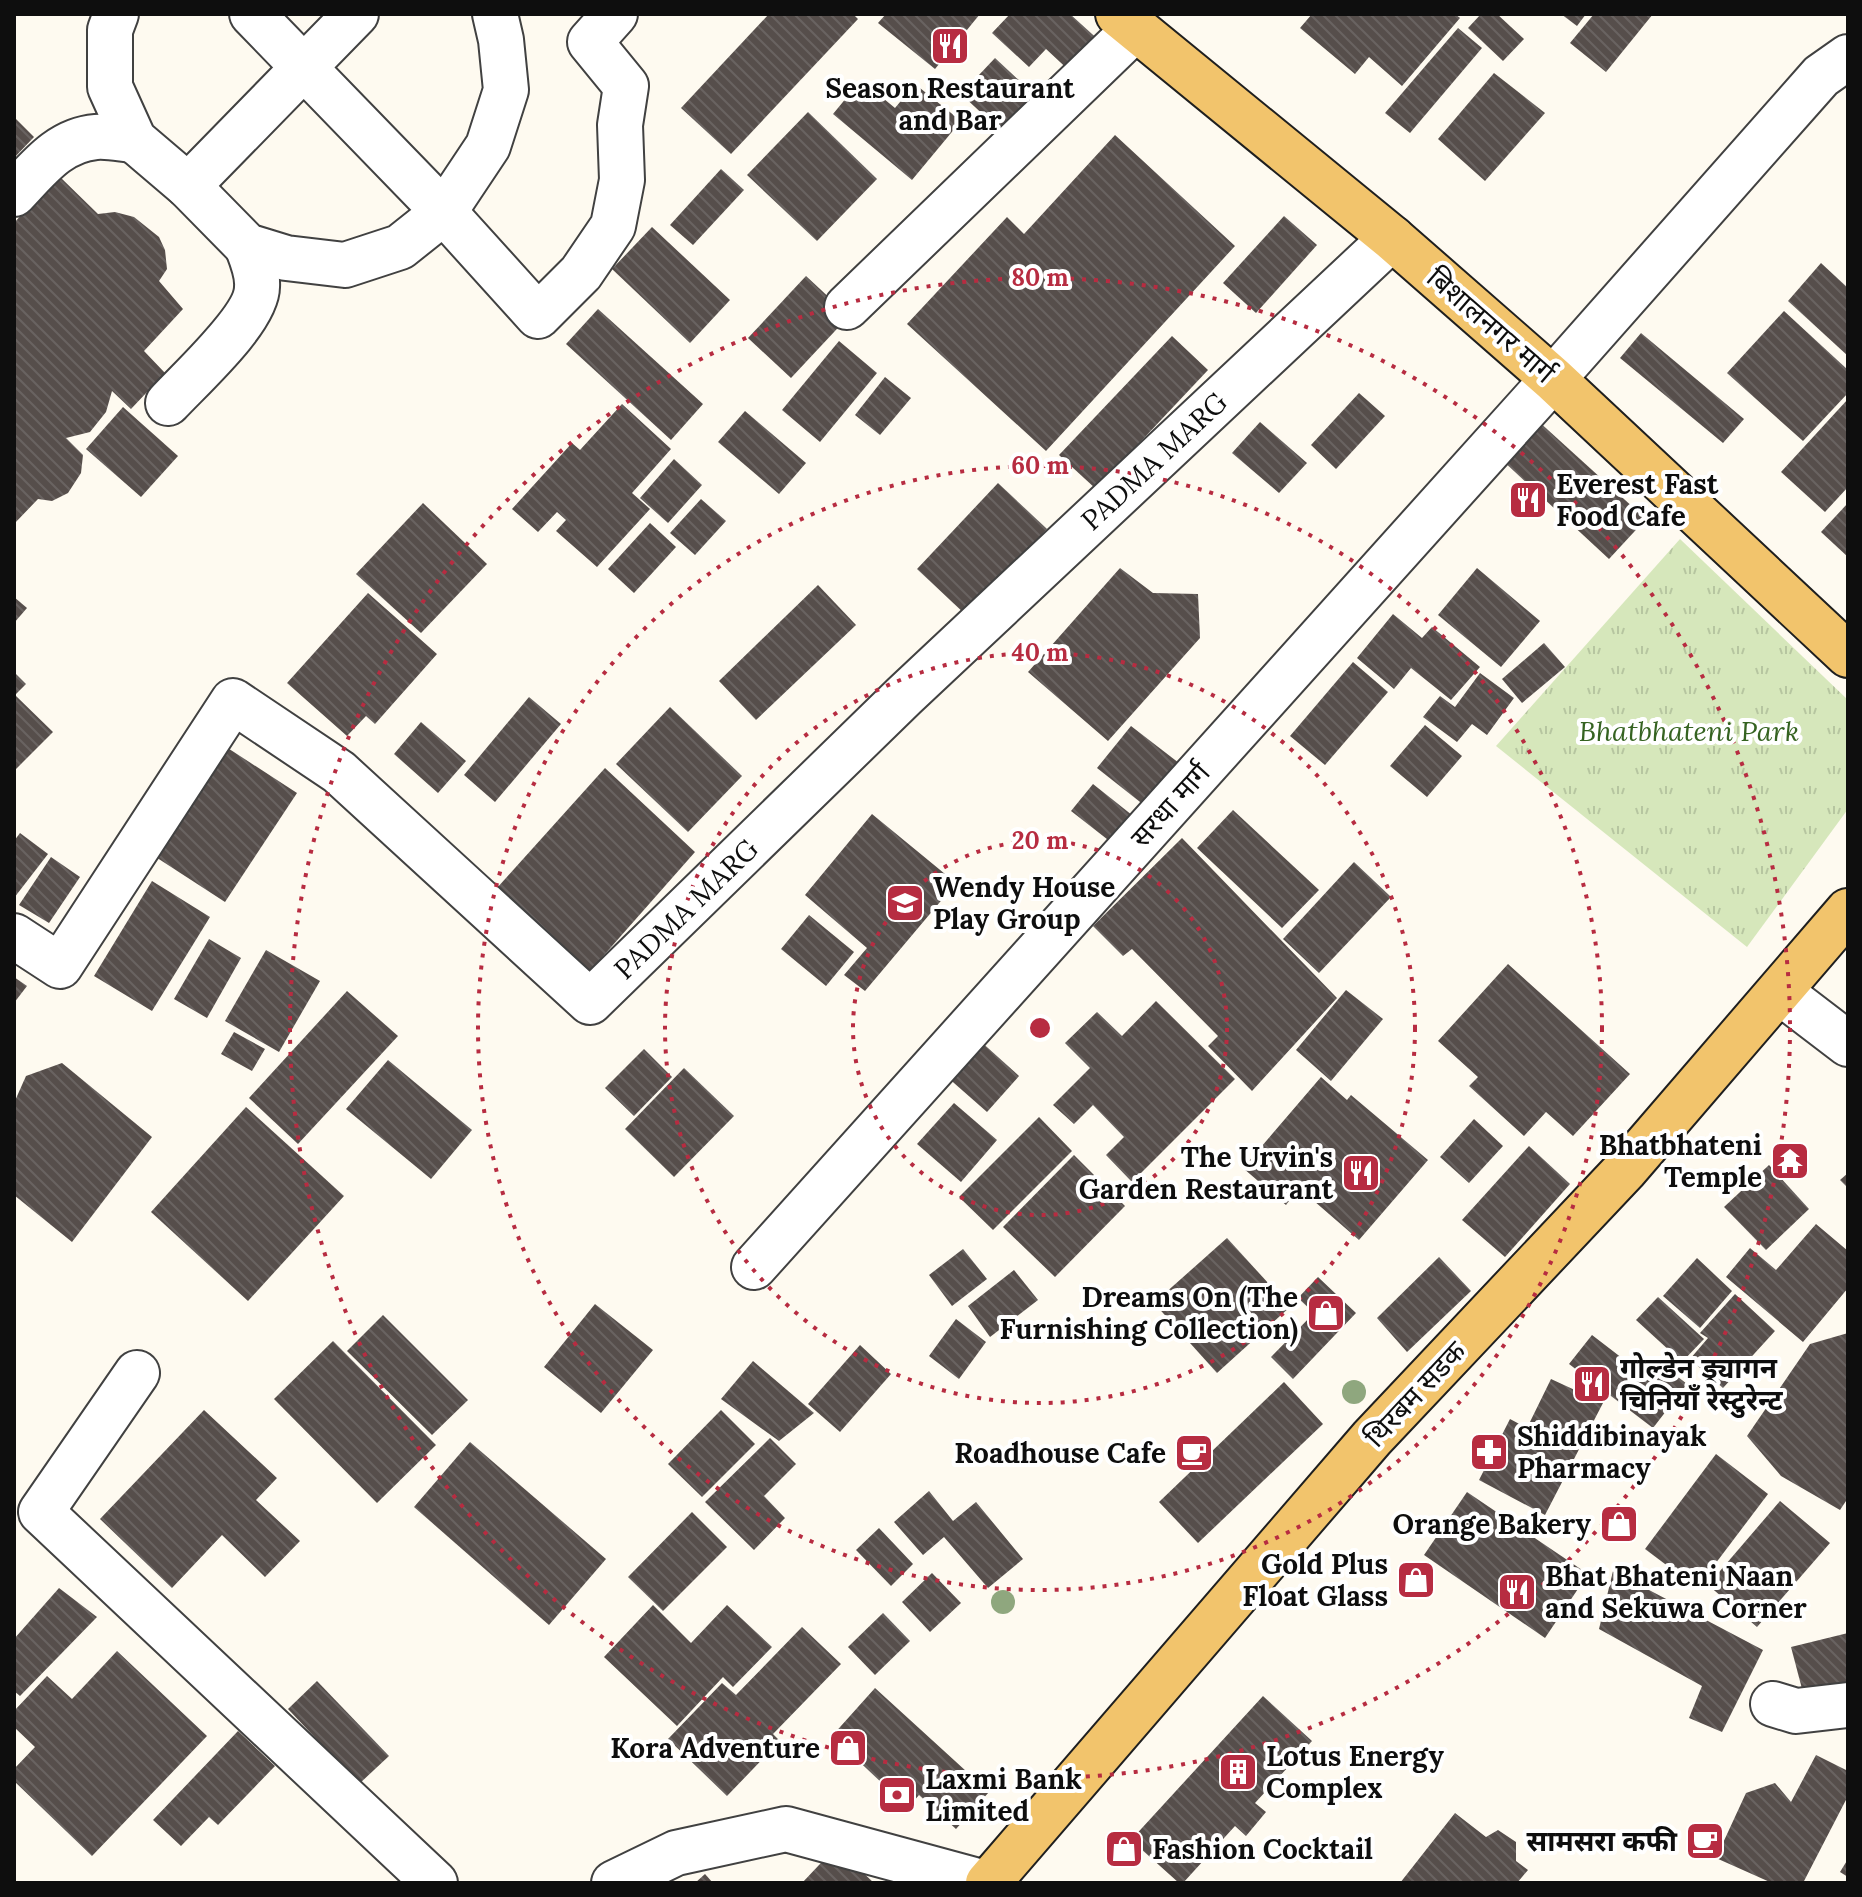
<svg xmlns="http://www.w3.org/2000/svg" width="1862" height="1897" font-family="Lora,'Noto Sans Devanagari',serif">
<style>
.park{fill:url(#park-tufts)}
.building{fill:url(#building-back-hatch)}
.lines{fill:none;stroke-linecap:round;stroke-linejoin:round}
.minor-casing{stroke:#414141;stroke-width:48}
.major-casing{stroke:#1f1f1f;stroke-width:48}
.minor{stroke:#fff;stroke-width:44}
.major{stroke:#f2c46c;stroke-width:44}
.tree{fill:#8fa77e}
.ring{fill:none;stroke:#b72c41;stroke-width:4;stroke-dasharray:4 8}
.labels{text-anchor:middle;stroke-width:8;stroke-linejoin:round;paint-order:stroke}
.poi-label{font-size:28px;font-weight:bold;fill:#0e0e0e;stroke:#fff;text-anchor:start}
.street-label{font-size:28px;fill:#0e0e0e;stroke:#fff}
.park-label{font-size:28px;font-style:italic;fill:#356321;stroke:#fff}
.centre{fill:#b72c41;stroke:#fff;stroke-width:4}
.ring-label{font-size:24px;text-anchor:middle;font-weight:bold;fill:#b72c41;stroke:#fff;stroke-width:8;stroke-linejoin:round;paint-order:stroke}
</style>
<defs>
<pattern id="park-tufts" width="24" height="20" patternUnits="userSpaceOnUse" patternTransform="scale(2)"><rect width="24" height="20" fill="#d6e7bb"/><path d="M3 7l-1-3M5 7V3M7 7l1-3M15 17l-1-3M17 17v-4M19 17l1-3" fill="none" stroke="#b6c5a0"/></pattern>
<pattern id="building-back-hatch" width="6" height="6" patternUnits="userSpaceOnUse" patternTransform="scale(2)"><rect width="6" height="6" fill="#564e4b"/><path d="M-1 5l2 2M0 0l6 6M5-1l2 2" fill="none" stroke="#696361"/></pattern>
</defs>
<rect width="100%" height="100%" fill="#fefaf0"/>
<polygon class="park" points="1680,539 1848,700 1848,809 1747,947 1496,746"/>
<g class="building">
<polygon points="769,14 853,14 858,19 731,154 681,108"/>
<polygon points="886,14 980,14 935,69 878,23"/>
<polygon points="1010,14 1070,14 1103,44 1074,75 1046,49 1029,67 992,33"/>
<polygon points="1312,14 1455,14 1460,18 1402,86 1369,57 1355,74 1300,28"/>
<polygon points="1481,14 1497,14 1524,39 1503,61 1468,28"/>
<polygon points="1561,14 1586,14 1577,26"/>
<polygon points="1594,14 1653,14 1606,72 1570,43"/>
<polygon points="1458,28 1482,48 1410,133 1385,113"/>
<polygon points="995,58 1038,98 1004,134 961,94"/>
<polygon points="1494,73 1545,113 1485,181 1438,139"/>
<polygon points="861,80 895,108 915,84 961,121 912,180 833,114"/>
<polygon points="808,112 877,179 817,241 747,175"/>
<polygon points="14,117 34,137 14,158"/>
<polygon points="1115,135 1235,246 1046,451 907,324 1007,217 1024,234"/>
<polygon points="721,169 744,190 693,245 670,225"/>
<polygon points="58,175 98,214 115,212 134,217 159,237 165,250 167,269 159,281 183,309 144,351 165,373 131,409 112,391 106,412 90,432 66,438 83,455 81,473 68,493 52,501 38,499 14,524 14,223"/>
<polygon points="1284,216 1317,245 1256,313 1223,283"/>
<polygon points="652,227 730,300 690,343 612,269"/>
<polygon points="1821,263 1848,288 1848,356 1788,301"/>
<polygon points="806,276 849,316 791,378 748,338"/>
<polygon points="598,309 703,404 671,440 566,344"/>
<polygon points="1784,311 1848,370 1848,393 1803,441 1727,373"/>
<polygon points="1641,333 1744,419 1723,443 1620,358"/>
<polygon points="1172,336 1208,370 1096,489 1059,455"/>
<polygon points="839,341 877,373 820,442 782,410"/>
<polygon points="885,377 911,398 880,435 855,415"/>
<polygon points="1359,393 1385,416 1336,469 1311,445"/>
<polygon points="1848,399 1848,487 1825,512 1781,472"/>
<polygon points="622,404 671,449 632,493 650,509 597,567 556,531 566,520 557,512 538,532 512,509 572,443 580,450"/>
<polygon points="123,407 178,456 141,497 86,449"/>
<polygon points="745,411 806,463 779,494 718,442"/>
<polygon points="1537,420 1646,519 1609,559 1501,459"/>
<polygon points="1260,422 1307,463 1279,493 1232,453"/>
<polygon points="674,459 702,485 668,523 640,498"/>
<polygon points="998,483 1047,529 966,615 917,569"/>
<polygon points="701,499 726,521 695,555 670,533"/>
<polygon points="423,503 487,564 421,633 356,574"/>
<polygon points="1848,503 1848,557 1821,532"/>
<polygon points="650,523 676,547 634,593 608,569"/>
<polygon points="1120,568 1153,593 1198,594 1200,638 1108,741 1028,672"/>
<polygon points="1477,568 1540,621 1501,667 1438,615"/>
<polygon points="818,585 856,625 756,720 719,681"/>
<polygon points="368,593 437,654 375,724 366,716 347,736 287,683"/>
<polygon points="14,597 27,608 14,623"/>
<polygon points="1393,614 1422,638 1432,627 1480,667 1451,700 1411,668 1394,689 1357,658"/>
<polygon points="1544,643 1565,667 1522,703 1502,679"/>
<polygon points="1353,662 1388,692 1325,765 1290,736"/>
<polygon points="14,672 26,684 15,695 53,732 14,771"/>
<polygon points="1480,673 1514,698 1487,735 1472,724 1457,742 1423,717 1440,696 1455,707"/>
<polygon points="529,697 561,724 495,802 464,775"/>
<polygon points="670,707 742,776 688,832 616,764"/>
<polygon points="421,722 466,761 438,793 394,754"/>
<polygon points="1425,725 1462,756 1427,797 1390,766"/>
<polygon points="1131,726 1188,770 1154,813 1097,768"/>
<polygon points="220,743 297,793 225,902 148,852"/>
<polygon points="605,768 695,852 590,971 497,888"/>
<polygon points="1093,784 1142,823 1121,850 1071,811"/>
<polygon points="1233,810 1319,890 1282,928 1197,848"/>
<polygon points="872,814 956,883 865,991 844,975 867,948 805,895"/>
<polygon points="20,833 48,854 14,898 14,841"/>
<polygon points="1182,838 1337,998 1252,1091 1208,1046 1218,1036 1132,949 1123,956 1093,926"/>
<polygon points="51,857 80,877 49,923 19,905"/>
<polygon points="1354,862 1391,897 1319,973 1283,939"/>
<polygon points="152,881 210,917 152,1011 94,976"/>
<polygon points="809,915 854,952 826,986 781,949"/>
<polygon points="209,939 241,958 207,1018 174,999"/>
<polygon points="266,950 320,981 279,1052 225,1021"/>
<polygon points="1508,964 1630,1074 1573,1136 1546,1112 1524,1136 1469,1086 1478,1077 1438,1041"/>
<polygon points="14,977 27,986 14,1003"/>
<polygon points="1346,990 1383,1019 1331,1081 1296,1050"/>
<polygon points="347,991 398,1036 298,1144 249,1098"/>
<polygon points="1156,1001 1235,1079 1132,1182 1106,1155 1124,1137 1093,1105 1074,1124 1053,1105 1090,1068 1065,1043 1097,1012 1122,1036"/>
<polygon points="234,1032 265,1049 252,1071 221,1054"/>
<polygon points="978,1039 1019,1076 987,1112 946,1076"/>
<polygon points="644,1049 672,1077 634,1116 605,1088"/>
<polygon points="388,1060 472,1130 431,1179 346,1109"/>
<polygon points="62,1063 152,1137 72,1242 14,1195 14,1103 26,1076"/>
<polygon points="684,1068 734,1116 674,1177 625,1129"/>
<polygon points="1321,1077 1347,1100 1351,1095 1428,1160 1359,1240 1299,1188 1286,1205 1243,1168"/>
<polygon points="954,1103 997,1140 961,1182 917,1144"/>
<polygon points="246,1107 344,1196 248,1301 151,1212"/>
<polygon points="1039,1117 1072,1151 993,1230 959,1197"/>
<polygon points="1474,1119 1503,1146 1469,1183 1440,1157"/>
<polygon points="1529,1146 1570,1184 1505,1257 1462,1220"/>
<polygon points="1074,1155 1125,1206 1055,1277 1003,1227"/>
<polygon points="1769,1165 1809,1209 1766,1250 1724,1207"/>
<polygon points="1848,1173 1848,1188 1840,1180"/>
<polygon points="1816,1224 1848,1251 1848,1288 1803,1342 1726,1277 1750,1248 1776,1270"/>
<polygon points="1227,1238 1290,1307 1217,1373 1154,1303"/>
<polygon points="963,1249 987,1279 952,1306 929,1275"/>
<polygon points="1439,1257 1471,1291 1407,1352 1377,1318"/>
<polygon points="1697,1258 1732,1291 1700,1328 1663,1296"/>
<polygon points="1014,1270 1038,1300 990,1337 968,1306"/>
<polygon points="1318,1277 1356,1313 1293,1379 1271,1357 1314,1313 1298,1298"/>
<polygon points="1735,1294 1775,1331 1723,1388 1690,1359 1708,1338 1700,1333"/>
<polygon points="1658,1297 1704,1339 1682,1362 1636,1320"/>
<polygon points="595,1304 653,1350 601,1413 544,1367"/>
<polygon points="383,1315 468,1400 432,1435 347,1351"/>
<polygon points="956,1319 986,1342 959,1379 929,1356"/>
<polygon points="1848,1333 1848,1498 1840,1510 1781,1476 1747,1436 1810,1344"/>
<polygon points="1592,1335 1648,1378 1660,1363 1687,1384 1653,1428 1569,1364"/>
<polygon points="333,1341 436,1445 377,1503 274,1399"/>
<polygon points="860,1345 891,1374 840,1432 808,1404"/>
<polygon points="753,1361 814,1413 779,1441 721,1399"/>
<polygon points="1551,1379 1603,1403 1545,1515 1479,1480 1510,1419 1527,1428"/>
<polygon points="1284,1382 1323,1424 1198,1543 1159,1502"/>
<polygon points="204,1410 277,1478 256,1500 300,1541 265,1577 222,1535 172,1588 100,1519"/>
<polygon points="721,1410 755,1444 702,1497 668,1464"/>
<polygon points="770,1438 796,1464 764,1496 785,1518 754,1550 705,1502"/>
<polygon points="470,1442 606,1559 549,1625 414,1507"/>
<polygon points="1716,1454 1768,1494 1697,1588 1645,1549"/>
<polygon points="929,1491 953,1521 976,1502 1023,1559 988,1588 944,1537 923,1555 894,1522"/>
<polygon points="1467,1492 1588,1574 1545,1638 1424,1555"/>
<polygon points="1780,1501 1830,1543 1757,1627 1708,1585"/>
<polygon points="692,1512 727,1547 663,1611 628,1577"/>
<polygon points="879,1528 913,1564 891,1586 856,1550"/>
<polygon points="1613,1571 1763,1650 1722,1732 1689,1718 1702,1686 1599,1629"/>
<polygon points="932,1573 961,1603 930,1632 902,1602"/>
<polygon points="59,1588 97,1617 20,1696 14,1691 14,1639"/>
<polygon points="653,1605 691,1643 727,1605 772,1647 733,1687 723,1677 677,1726 604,1657"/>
<polygon points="883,1613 910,1641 875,1675 848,1647"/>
<polygon points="802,1627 841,1664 773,1734 780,1741 727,1796 668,1739 722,1683 736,1695"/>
<polygon points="1848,1633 1848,1693 1806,1704 1791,1647"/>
<polygon points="117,1651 207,1736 92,1856 14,1781 14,1769 35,1747 14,1727 14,1711 47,1676 72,1699"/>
<polygon points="317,1681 389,1756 359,1784 288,1709"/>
<polygon points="875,1688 989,1792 956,1829 919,1795 913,1802 888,1779 883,1784 832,1736"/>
<polygon points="1263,1696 1312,1741 1255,1803 1266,1812 1246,1836 1235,1826 1183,1883 1179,1883 1131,1840"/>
<polygon points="238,1731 275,1766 218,1825 209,1817 181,1846 153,1820"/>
<polygon points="1816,1755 1848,1771 1848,1796 1803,1883 1772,1883 1716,1858 1746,1793 1775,1783 1791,1802"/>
<polygon points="1455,1813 1486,1837 1498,1830 1516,1842 1516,1861 1528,1870 1517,1883 1400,1883"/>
<polygon points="836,1847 874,1883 802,1883"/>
<polygon points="1848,1859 1848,1877 1840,1872"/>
<polygon points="705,1874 713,1883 695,1883"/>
</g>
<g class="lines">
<g class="minor-casing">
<g id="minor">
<polyline points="116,14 110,30 110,87 134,140 188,186 247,246 286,258 345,265 400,247 444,212 488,146 506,90 501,40 495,14"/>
<polyline points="252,14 444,212 538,316 581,273 613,226 622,180 620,125 626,86 590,42 615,14"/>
<polyline points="188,186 356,14"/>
<path d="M14 194C38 169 59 140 96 137 108 136 122 139 134 140"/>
<polyline points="847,307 1135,29"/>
<path d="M168 403C190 379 257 319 257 287 258 273 252 259 247 246"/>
<polyline points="14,936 60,966 233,701 339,772 590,1002 904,696 1392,238"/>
<polyline points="1780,992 1848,1044"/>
<polyline points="754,1267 1553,379 1821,76 1848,57"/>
<polyline points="137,1373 41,1512 435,1883"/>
<polyline points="1773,1704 1796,1711 1848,1705"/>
<polyline points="614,1883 676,1853 786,1829 985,1883"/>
</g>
</g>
<g class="major-casing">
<g id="major">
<polyline points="1118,14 1392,238 1553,379 1848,655"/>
<polyline points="988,1883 1372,1438 1625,1170 1848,911"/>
</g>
</g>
<use href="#minor" class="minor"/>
<use href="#major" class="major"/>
</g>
<g class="tree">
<circle cx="1354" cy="1392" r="12"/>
<circle cx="1003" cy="1602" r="12"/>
</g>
<g class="ring">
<circle cx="1040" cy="1028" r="187"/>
<circle cx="1040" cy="1028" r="375"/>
<circle cx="1040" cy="1028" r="562"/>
<circle cx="1040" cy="1028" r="750"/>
</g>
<defs>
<g id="restaurant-square" transform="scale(2)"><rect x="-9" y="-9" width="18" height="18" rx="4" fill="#b72c41" stroke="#fff"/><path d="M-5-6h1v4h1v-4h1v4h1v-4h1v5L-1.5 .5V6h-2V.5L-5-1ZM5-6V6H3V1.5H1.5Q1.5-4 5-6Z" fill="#fff"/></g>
<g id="school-square" transform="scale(2)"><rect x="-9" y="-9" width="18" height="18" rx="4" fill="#b72c41" stroke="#fff"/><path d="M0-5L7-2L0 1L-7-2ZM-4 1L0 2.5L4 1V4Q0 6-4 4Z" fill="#fff"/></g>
<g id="temple-square" transform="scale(2)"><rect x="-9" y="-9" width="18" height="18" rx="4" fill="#b72c41" stroke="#fff"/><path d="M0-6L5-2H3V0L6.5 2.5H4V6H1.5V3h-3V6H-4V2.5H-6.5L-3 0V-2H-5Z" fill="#fff"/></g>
<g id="shop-square" transform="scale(2)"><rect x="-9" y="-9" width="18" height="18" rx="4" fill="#b72c41" stroke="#fff"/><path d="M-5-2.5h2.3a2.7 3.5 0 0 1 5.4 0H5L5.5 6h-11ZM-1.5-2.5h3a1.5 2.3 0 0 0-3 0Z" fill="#fff"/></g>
<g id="pharmacy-square" transform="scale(2)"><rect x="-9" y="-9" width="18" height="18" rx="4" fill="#b72c41" stroke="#fff"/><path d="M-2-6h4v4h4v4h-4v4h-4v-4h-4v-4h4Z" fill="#fff"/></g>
<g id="cafe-square" transform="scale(2)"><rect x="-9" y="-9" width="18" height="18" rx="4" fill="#b72c41" stroke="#fff"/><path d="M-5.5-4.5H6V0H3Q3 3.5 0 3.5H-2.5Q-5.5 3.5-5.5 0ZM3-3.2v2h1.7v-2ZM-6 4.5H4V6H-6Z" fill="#fff"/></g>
<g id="building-square" transform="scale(2)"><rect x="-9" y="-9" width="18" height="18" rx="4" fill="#b72c41" stroke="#fff"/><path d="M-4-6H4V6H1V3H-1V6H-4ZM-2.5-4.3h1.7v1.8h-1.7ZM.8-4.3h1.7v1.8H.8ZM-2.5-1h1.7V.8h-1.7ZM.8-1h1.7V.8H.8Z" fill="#fff"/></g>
<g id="bank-square" transform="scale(2)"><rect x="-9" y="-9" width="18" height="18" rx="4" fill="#b72c41" stroke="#fff"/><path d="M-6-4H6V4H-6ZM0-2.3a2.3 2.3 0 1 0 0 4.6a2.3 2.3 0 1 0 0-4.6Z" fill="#fff"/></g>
</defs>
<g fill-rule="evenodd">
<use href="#restaurant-square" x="950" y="46"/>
<use href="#restaurant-square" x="1528" y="500"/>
<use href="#school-square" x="905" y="903"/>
<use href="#temple-square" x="1790" y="1161"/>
<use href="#restaurant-square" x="1361" y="1173"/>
<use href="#shop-square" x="1326" y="1313"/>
<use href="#restaurant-square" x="1592" y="1384"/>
<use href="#pharmacy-square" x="1489" y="1452"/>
<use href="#cafe-square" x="1194" y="1453"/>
<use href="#shop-square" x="1619" y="1524"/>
<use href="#shop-square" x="1416" y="1580"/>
<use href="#restaurant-square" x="1517" y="1592"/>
<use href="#shop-square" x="848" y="1748"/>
<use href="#building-square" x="1238" y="1772"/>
<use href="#bank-square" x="897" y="1795"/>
<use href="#cafe-square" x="1705" y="1841"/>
<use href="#shop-square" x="1124" y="1849"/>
</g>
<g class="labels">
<g class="poi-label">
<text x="950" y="98" text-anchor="middle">Season Restaurant<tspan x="950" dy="32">and Bar</tspan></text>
<text x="1556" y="494">Everest Fast<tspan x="1556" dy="32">Food Cafe</tspan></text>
<text x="933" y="897">Wendy House<tspan x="933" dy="32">Play Group</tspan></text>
<text x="1762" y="1155" text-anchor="end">Bhatbhateni<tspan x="1762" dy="32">Temple</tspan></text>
<text x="1333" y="1167" text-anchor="end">The Urvin's<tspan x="1333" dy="32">Garden Restaurant</tspan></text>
<text x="1298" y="1307" text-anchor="end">Dreams On (The<tspan x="1298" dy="32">Furnishing Collection)</tspan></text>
<text x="1620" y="1378">गोल्डेन ड्र्यागन<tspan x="1620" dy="32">चिनियाँ रेस्टुरेन्ट</tspan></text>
<text x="1517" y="1446">Shiddibinayak<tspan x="1517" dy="32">Pharmacy</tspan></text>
<text x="1166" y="1463" text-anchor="end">Roadhouse Cafe</text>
<text x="1591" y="1534" text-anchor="end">Orange Bakery</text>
<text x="1388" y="1574" text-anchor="end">Gold Plus<tspan x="1388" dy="32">Float Glass</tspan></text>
<text x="1545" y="1586">Bhat Bhateni Naan<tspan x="1545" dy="32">and Sekuwa Corner</tspan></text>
<text x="820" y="1758" text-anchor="end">Kora Adventure</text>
<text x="1266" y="1766">Lotus Energy<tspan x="1266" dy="32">Complex</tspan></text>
<text x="925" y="1789">Laxmi Bank<tspan x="925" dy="32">Limited</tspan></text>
<text x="1677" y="1851" text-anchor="end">सामसरा कफी</text>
<text x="1152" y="1859">Fashion Cocktail</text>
</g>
<g class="street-label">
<text transform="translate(1491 325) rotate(41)" y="10">बिशालनगर मार्ग</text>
<text transform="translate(1154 461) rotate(-43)" y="10">PADMA MARG</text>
<text transform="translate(1170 805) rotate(-48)" y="10">सरधा मार्ग</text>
<text transform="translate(686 909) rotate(-44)" y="10">PADMA MARG</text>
<text transform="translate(1415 1394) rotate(-47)" y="10">थिरबम सडक</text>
</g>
<g class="park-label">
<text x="1689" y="741">Bhatbhateni Park</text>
</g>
</g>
<circle cx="1040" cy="1028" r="12" class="centre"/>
<g class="ring-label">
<text x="1040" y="286">80 m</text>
<text x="1040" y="474">60 m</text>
<text x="1040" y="661">40 m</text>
<text x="1040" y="849">20 m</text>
</g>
<rect width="1862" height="1897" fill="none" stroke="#0e0e0e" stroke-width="32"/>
</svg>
